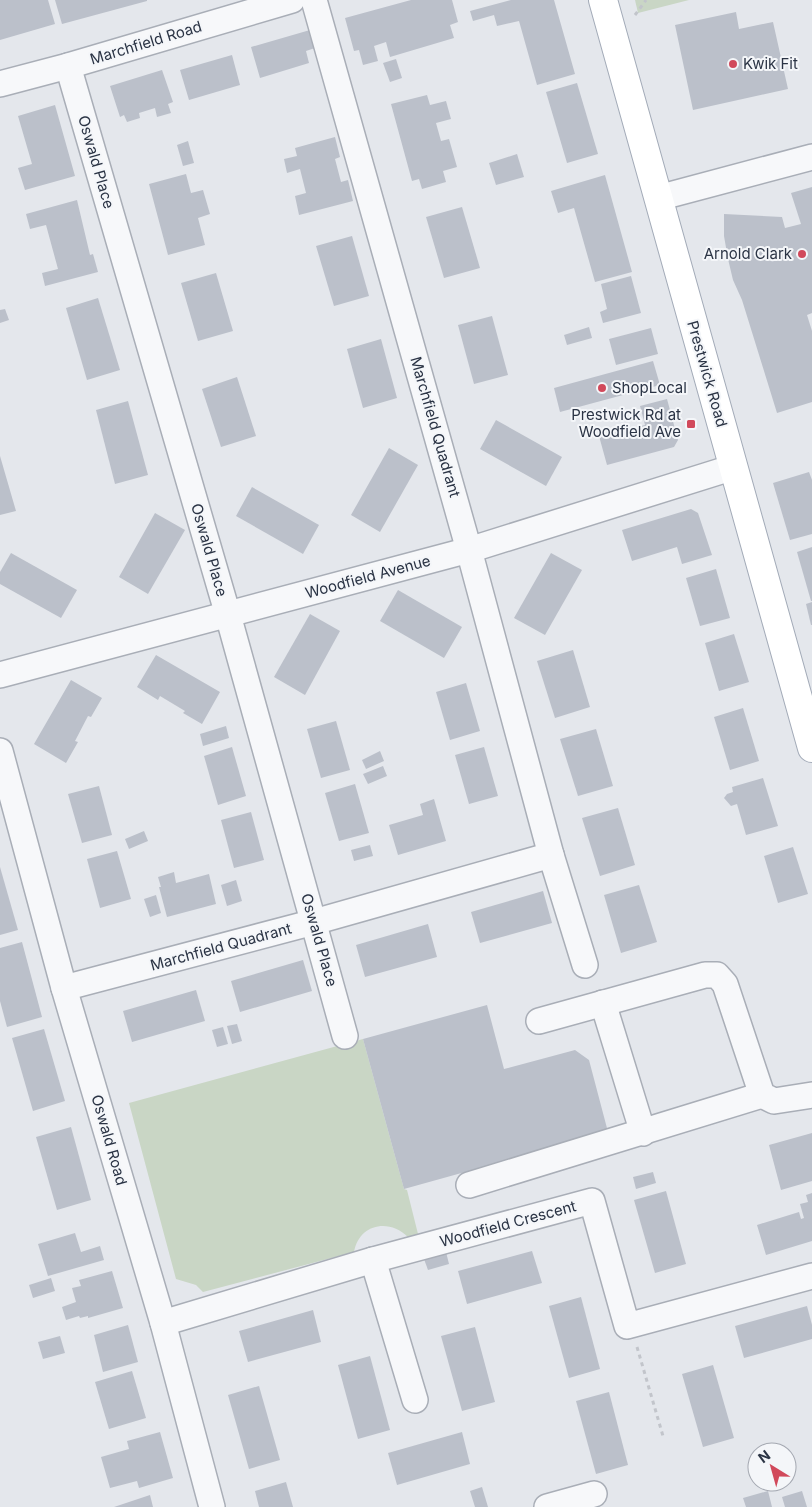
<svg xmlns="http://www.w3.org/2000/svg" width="812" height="1507" font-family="Inter,sans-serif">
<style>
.green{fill:#c9d6c5}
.building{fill:#bbc0ca}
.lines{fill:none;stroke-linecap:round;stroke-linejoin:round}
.minor-casing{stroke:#a9aeb7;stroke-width:28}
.major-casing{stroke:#a3abb8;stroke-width:30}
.path{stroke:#c2c5cb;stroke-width:3;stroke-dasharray:4 4;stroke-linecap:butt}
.minor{stroke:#f7f8fa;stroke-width:25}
.major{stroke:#fff;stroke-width:28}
.poi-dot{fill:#d1495b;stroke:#f4f6f9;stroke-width:2}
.labels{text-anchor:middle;stroke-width:4;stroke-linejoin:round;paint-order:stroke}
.street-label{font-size:15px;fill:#2b3445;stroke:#f4f6f9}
.poi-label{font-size:15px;fill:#2b3445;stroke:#f4f6f9;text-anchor:start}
</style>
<rect width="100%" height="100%" fill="#e4e7ec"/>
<g class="green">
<polygon points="635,0 689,0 638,13"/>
<path d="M363 1039 404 1189 407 1190 418 1234 408 1237C389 1218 359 1224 354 1252L203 1292 196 1285 176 1279 129 1103Z"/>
</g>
<g class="building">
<polygon points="0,0 48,0 55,24 0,40"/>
<polygon points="55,0 147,0 147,1 62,24"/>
<polygon points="411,0 452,0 458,22 450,25 454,38 390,57 386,42 374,46 378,61 363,65 359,50 354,51 345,18"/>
<polygon points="511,0 554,0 575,74 537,85 519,21 497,26 494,15 473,21 470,11"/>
<polygon points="736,12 739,29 773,22 788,89 693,110 675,25"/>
<polygon points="310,30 315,48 306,51 309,63 260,78 251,47"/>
<polygon points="232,55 240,85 189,100 180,70"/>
<polygon points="396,59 402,78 390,82 383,63"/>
<polygon points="162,70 173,102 168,104 171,113 157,117 155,108 139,113 140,118 127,122 124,115 120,117 110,86"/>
<polygon points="577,83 598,154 567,163 546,92"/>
<polygon points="427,95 430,105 446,101 451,119 436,123 441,141 449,139 457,167 443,171 446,182 422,189 419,179 412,181 391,104"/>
<polygon points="55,105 75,176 25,190 18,168 32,164 18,116"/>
<polygon points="335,137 340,157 335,159 341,182 348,180 353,201 299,215 295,196 306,193 300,169 287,173 284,159 297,156 295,148"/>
<polygon points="188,141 194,163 183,166 177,145"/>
<polygon points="517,154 524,177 496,185 489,163"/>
<polygon points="186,174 191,193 203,190 210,214 198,218 205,245 168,255 149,184"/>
<polygon points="605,175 632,272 595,282 574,208 558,213 551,191"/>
<polygon points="812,187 812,313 807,315 812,331 812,402 777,413 742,300 733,280 728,259 724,236 724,214 782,217 785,228 801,224 791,193"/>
<polygon points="77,200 90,255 93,254 98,272 45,286 42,273 58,269 46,225 30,229 26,214"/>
<polygon points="462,207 480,268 444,278 426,217"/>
<polygon points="352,236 369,296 334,306 316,246"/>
<polygon points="216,273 233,331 198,341 181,283"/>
<polygon points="631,276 641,313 603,323 600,312 607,309 601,284"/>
<polygon points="98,298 120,370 87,380 66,308"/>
<polygon points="5,309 9,320 0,323 0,310"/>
<polygon points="492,316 508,375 474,384 458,325"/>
<polygon points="589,327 592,338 567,345 564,335"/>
<polygon points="651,328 658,354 616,365 609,339"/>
<polygon points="381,339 397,398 363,408 347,349"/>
<polygon points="653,361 660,385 560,412 554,388"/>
<polygon points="237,377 256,436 221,447 202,389"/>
<polygon points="667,399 678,440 674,447 607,465 599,436 645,425 640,406"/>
<polygon points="128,401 148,475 115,484 96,410"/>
<polygon points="496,420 562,457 546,486 480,449"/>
<polygon points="389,448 418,465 380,532 351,515"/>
<polygon points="0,456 16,511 0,515"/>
<polygon points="809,472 812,480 812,534 790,540 773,483"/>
<polygon points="252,487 319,525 303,554 236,516"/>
<polygon points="691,509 698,513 712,555 682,564 677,547 632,561 622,530"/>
<polygon points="155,513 185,530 148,594 119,577"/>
<polygon points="812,547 812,601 811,601 797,552"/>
<polygon points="11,553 77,590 61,618 0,584 0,572"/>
<polygon points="551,553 582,570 545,635 514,618"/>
<polygon points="716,569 730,618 700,626 686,578"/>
<polygon points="398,590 462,627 444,658 380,621"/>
<polygon points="812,602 812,625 811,625 806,604"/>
<polygon points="310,614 340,631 305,695 274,677"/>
<polygon points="734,634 749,682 719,691 705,643"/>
<polygon points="573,650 590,707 555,718 537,661"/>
<polygon points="156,655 220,692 202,724 183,713 185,711 160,696 158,700 137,687"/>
<polygon points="71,680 102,698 91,717 88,716 75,741 78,742 66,763 34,744"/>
<polygon points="466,683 480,731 450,740 436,692"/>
<polygon points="743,708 759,761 730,770 714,717"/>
<polygon points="336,721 350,770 321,778 307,729"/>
<polygon points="226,726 229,738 203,746 200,734"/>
<polygon points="596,729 613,786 578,796 560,739"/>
<polygon points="232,747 246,796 218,805 204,756"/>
<polygon points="484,747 498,796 469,804 455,755"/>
<polygon points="380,751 384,761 366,769 362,760"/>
<polygon points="383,766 387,776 368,784 363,774"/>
<polygon points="763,778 778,826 746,835 737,804 731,806 724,798 727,794 733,792 732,787"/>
<polygon points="355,784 369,833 339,841 325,793"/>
<polygon points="99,786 112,835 82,843 68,794"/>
<polygon points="434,799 446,841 398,855 389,825 423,815 420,804"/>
<polygon points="618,808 635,865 600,876 582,818"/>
<polygon points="251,812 264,860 234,868 221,820"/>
<polygon points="144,831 148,841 129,849 125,839"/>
<polygon points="370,845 373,856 354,861 351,850"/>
<polygon points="793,847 808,894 778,903 764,856"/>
<polygon points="117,851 131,899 100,908 87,859"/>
<polygon points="0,867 18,930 0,935"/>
<polygon points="174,872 176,883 209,874 216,904 167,917 159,887 161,887 158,877"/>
<polygon points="236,880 242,901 227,906 221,885"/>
<polygon points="639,885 657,942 621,953 604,895"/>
<polygon points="543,891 552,923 480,943 471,912"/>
<polygon points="156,895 161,913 150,917 144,899"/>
<polygon points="428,924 437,957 365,977 356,945"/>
<polygon points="22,942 42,1017 7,1027 0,1001 0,948"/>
<polygon points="303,960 312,991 240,1012 231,981"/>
<polygon points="196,990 205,1021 132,1042 123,1011"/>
<polygon points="487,1005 504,1069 575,1050 589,1060 608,1132 404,1189 363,1039"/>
<polygon points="237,1024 242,1041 232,1044 227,1026"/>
<polygon points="223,1027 228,1044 217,1047 212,1030"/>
<polygon points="44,1029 65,1101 33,1111 12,1038"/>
<polygon points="71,1127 91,1200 57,1210 36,1137"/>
<polygon points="812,1133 812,1181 781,1190 769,1145"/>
<polygon points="653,1172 656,1183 636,1189 633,1177"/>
<polygon points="666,1191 686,1264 655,1273 634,1200"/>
<polygon points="812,1193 812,1241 766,1255 757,1225 799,1212 801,1219 804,1218 800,1204 808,1202 806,1195"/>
<polygon points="75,1233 81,1252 100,1246 104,1260 48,1276 38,1244"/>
<polygon points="532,1251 542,1283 467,1304 458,1271"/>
<polygon points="446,1252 449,1264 428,1270 424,1259"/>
<polygon points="112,1271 123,1308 88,1318 88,1316 80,1318 79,1316 66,1320 62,1307 76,1302 72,1288 81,1286 79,1280"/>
<polygon points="51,1278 55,1291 33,1298 29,1285"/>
<polygon points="581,1297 600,1369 569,1378 549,1306"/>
<polygon points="807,1306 812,1325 812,1339 744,1358 735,1326"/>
<polygon points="313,1310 321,1342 248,1362 239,1331"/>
<polygon points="128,1325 138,1362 103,1372 94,1335"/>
<polygon points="475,1327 495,1402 462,1411 441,1336"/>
<polygon points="60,1336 65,1353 43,1359 38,1342"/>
<polygon points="370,1356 390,1430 358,1439 338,1365"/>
<polygon points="713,1365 734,1438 703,1447 682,1374"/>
<polygon points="132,1371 146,1418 109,1429 95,1382"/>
<polygon points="259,1386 280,1460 249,1469 228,1395"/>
<polygon points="609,1392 628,1465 596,1474 576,1401"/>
<polygon points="160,1432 173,1478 139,1488 137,1481 110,1488 101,1457 129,1449 127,1441"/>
<polygon points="462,1432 470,1464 397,1485 388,1453"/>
<polygon points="286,1482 293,1507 259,1507 255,1491"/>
<polygon points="482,1487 488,1507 475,1507 470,1491"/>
<polygon points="768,1491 772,1507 746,1507 743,1498"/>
<polygon points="802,1491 807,1507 785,1507 782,1497"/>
<polygon points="150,1495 153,1507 114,1507"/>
</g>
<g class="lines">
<g class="minor-casing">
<g id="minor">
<polyline points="314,0 469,550 551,855 585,965"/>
<polyline points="68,66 228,615 345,1036"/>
<polyline points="0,84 68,66 292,0"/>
<polyline points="658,198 812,157"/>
<polyline points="0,675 469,550 734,467"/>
<polyline points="0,751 64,988 163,1323 212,1507"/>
<polyline points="64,988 314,922 551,855"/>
<polyline points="603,1003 643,1133"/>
<polyline points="539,1021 705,975 717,975 725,984 762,1095 774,1101 812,1095"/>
<polyline points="469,1185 762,1095"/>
<polyline points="373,1260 415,1400"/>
<polyline points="163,1323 373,1260 592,1201 627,1326 812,1276"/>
<polyline points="547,1507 594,1494"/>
</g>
</g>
<g class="major-casing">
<polyline id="major" points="603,0 812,748"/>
</g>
<g class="path">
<polyline points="635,15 646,0"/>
<polyline points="637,1347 663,1436"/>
</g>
<use href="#minor" class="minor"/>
<use href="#major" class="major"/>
</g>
<g class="poi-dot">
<circle cx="733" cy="64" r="5"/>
<circle cx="802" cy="254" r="5"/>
<circle cx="602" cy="388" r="5"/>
<rect x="686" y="419" width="10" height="10" rx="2.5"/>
</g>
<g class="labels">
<g class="street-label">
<text transform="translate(146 43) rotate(-17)" y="5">Marchfield Road</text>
<text transform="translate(96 162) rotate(74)" y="5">Oswald Place</text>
<text transform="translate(707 374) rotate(74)" y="5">Prestwick Road</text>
<text transform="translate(435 427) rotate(74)" y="5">Marchfield Quadrant</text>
<text transform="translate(209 550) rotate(74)" y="5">Oswald Place</text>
<text transform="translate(368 577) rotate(-15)" y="5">Woodfield Avenue</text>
<text transform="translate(319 940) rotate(74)" y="5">Oswald Place</text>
<text transform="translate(221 947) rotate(-15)" y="5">Marchfield Quadrant</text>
<text transform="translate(109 1140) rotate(74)" y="5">Oswald Road</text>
<text transform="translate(508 1224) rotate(-15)" y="5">Woodfield Crescent</text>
</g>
<g class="poi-label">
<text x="743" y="69">Kwik Fit</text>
<text x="792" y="259" text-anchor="end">Arnold Clark</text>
<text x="612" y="393">ShopLocal</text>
<text x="681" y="420" text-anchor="end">Prestwick Rd at<tspan x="681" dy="17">Woodfield Ave</tspan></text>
</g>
</g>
<g transform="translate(772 1467) rotate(323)"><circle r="24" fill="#f4f6f9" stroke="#a4a8b1"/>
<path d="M0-4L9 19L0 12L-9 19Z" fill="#d1495b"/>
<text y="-8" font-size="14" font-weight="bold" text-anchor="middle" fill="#2b3445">N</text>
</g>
</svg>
